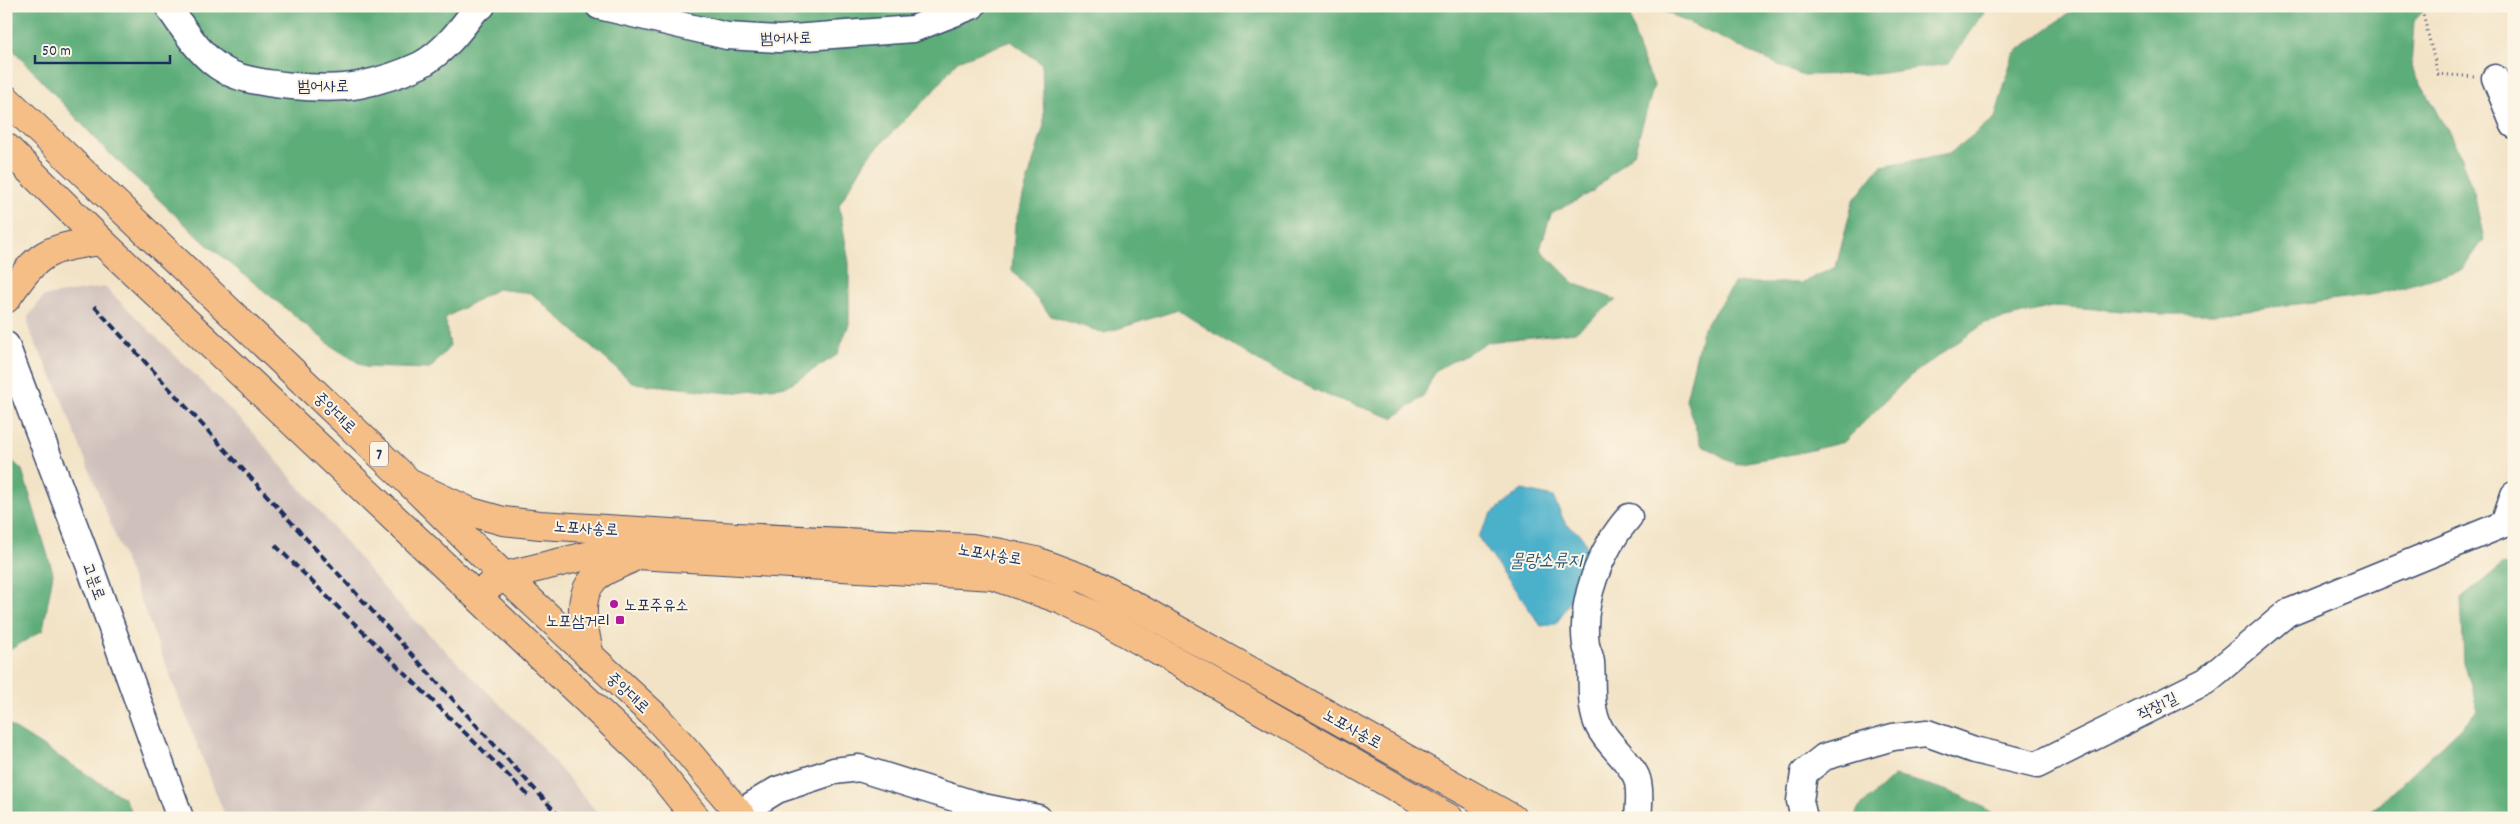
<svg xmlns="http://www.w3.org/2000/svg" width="2520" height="824" font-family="Dekko,'Poor Story',sans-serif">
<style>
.industrial{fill:#cfc0bb}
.forest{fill:#5dad79;stroke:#3c6e6c}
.water{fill:#4bb0ca;stroke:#337094}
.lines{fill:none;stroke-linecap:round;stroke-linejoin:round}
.minor-casing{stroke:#3b4a6e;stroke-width:29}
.major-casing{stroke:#3b4a6e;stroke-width:30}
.path{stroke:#3b4a6e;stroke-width:3;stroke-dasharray:1 4;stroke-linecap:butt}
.minor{stroke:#fff;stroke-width:26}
.major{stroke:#f6be87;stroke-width:28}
.rail{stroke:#1b2f5e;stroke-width:4;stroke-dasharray:8 4;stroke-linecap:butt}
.poi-dot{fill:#b5179e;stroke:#fcf5e5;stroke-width:2}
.labels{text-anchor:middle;stroke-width:4;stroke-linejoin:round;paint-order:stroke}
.shield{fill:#fcf5e5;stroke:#5e6a86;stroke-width:1}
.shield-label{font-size:15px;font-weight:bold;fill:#1b2f5e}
.street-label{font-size:16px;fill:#1b2f5e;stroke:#fcf5e5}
.poi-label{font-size:16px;fill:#1b2f5e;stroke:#fcf5e5;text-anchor:start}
.water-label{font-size:18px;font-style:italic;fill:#2c5c84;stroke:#fcf5e5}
</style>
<rect width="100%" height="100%" fill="#fcf5e5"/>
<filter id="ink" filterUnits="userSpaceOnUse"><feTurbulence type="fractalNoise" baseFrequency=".02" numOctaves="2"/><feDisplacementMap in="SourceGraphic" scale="10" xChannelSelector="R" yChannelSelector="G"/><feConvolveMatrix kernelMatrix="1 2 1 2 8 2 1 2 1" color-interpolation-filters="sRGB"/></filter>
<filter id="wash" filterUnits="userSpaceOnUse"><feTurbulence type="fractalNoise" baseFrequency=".0096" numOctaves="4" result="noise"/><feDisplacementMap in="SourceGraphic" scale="20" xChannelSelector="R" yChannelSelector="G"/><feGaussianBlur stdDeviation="1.12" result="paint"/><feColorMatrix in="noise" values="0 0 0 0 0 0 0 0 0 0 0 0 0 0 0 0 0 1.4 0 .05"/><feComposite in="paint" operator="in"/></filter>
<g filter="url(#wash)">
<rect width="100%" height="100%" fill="#f2e3c6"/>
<polygon class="industrial" points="105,287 251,430 396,602 531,735 602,818 226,818 56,385 29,330 28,317 44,296"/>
<g class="forest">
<polygon points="6,6 1643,6 1630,17 1639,51 1654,85 1634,153 1592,192 1551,214 1540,249 1574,283 1616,300 1575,332 1488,342 1436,370 1423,397 1393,418 1329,396 1274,371 1178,310 1104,333 1051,316 1012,270 1015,224 1044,125 1042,64 1011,41 957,61 929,96 867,158 839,205 849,263 849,324 837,355 787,386 730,393 633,383 531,293 497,289 445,318 450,346 430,369 365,367 333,347 204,242 107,151 6,42"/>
<polygon points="1653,6 1989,6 1948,64 1876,74 1800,75"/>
<polygon points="2079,6 2428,6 2414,21 2411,67 2452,136 2474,193 2484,239 2462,270 2377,294 2215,314 2162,314 2056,306 1985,323 1910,376 1844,442 1799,453 1735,464 1701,444 1686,400 1702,331 1734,283 1801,283 1836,267 1853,201 1881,166 1949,154 1995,118 2013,54"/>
<polygon points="6,455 22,470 53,573 43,630 6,652"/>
<polygon points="2503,564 2514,570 2514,818 2360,818 2371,812 2478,711 2464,662 2461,599"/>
<polygon points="6,723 124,798 135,818 6,818"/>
<path d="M1894 776C1931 785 1968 794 1999 818H1854L1858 809Z"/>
</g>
<polygon class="water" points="1522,490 1553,497 1565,523 1582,536 1592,559 1585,576 1556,624 1541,626 1478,537 1492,513"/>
</g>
<g filter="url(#ink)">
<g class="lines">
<g class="minor-casing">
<g id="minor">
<path d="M171 6V11C186 32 201 57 224 70 250 86 328 91 359 85 379 81 401 74 420 65 443 53 461 29 476 9L482 6"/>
<polyline points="599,6 727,36 779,39 913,29 972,6"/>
<polyline points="2495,78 2514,125"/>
<polyline points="6,345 90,567 180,818"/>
<path d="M1629 517C1600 550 1580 601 1586 645 1587 651 1591 657 1591 663 1593 684 1589 707 1599 727 1608 745 1627 758 1636 776 1641 787 1639 806 1638 818"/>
<polyline points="739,813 777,790 834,771 859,768 983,807 1038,818"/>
<polyline points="1804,818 1800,801 1804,773 1824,757 1893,737 1927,733 1974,750 2037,765 2206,681 2287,613 2504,524 2514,495"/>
</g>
</g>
<g class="major-casing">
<g id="major">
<polyline points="6,99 411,484 504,576 655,716 687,751 743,818"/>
<polyline points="6,147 101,241 648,758 696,818"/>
<path d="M6 299C38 253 45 248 101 241"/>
<polyline points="411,484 471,512 503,521 540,525 737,537 972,548 1001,553 1036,561 1087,580 1135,606 1512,818"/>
<polyline points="476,595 504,576 586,556 637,555 994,576 1062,600 1104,620 1449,818"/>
<path d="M590 656C585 633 575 599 594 579 602 570 621 564 632 558"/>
</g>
</g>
<polyline class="path" points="2421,6 2438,74 2475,77"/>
<use href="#minor" class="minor"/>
<use href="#major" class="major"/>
<g class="rail">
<polyline points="94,306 561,818"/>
<polyline points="275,545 531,798"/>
</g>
</g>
</g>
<g class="poi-dot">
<circle cx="614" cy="604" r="5"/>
<rect x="615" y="615" width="10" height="10" rx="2.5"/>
</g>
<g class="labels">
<rect class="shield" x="370" y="441.5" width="18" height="25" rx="4"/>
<g class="shield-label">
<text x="379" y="459">7</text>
</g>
<g class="street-label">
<text transform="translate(786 37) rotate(-1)" y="6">범어사로</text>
<text x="323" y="91">범어사로</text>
<text transform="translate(336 412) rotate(44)" y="6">중앙대로</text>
<text transform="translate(586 527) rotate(3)" y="6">노포사송로</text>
<text transform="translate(990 553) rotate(9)" y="6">노포사송로</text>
<text transform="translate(95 581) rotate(70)" y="6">고분로</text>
<text transform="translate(629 692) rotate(43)" y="6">중앙대로</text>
<text transform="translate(2157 705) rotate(-26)" y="6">작장1길</text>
<text transform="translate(1353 728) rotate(29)" y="6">노포사송로</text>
</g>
<g class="poi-label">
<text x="624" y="610">노포주유소</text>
<text x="610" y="626" text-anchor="end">노포삼거리</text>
</g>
<g class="water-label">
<text x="1546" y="566">물랑소류지</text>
</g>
</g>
<rect width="2520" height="824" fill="none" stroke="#fcf5e5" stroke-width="25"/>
<path d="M35 55v8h135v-8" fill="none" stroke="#1b2f5e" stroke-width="2.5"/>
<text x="42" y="55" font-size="15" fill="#1b2f5e" stroke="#fcf5e5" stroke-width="4" paint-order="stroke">50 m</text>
</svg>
